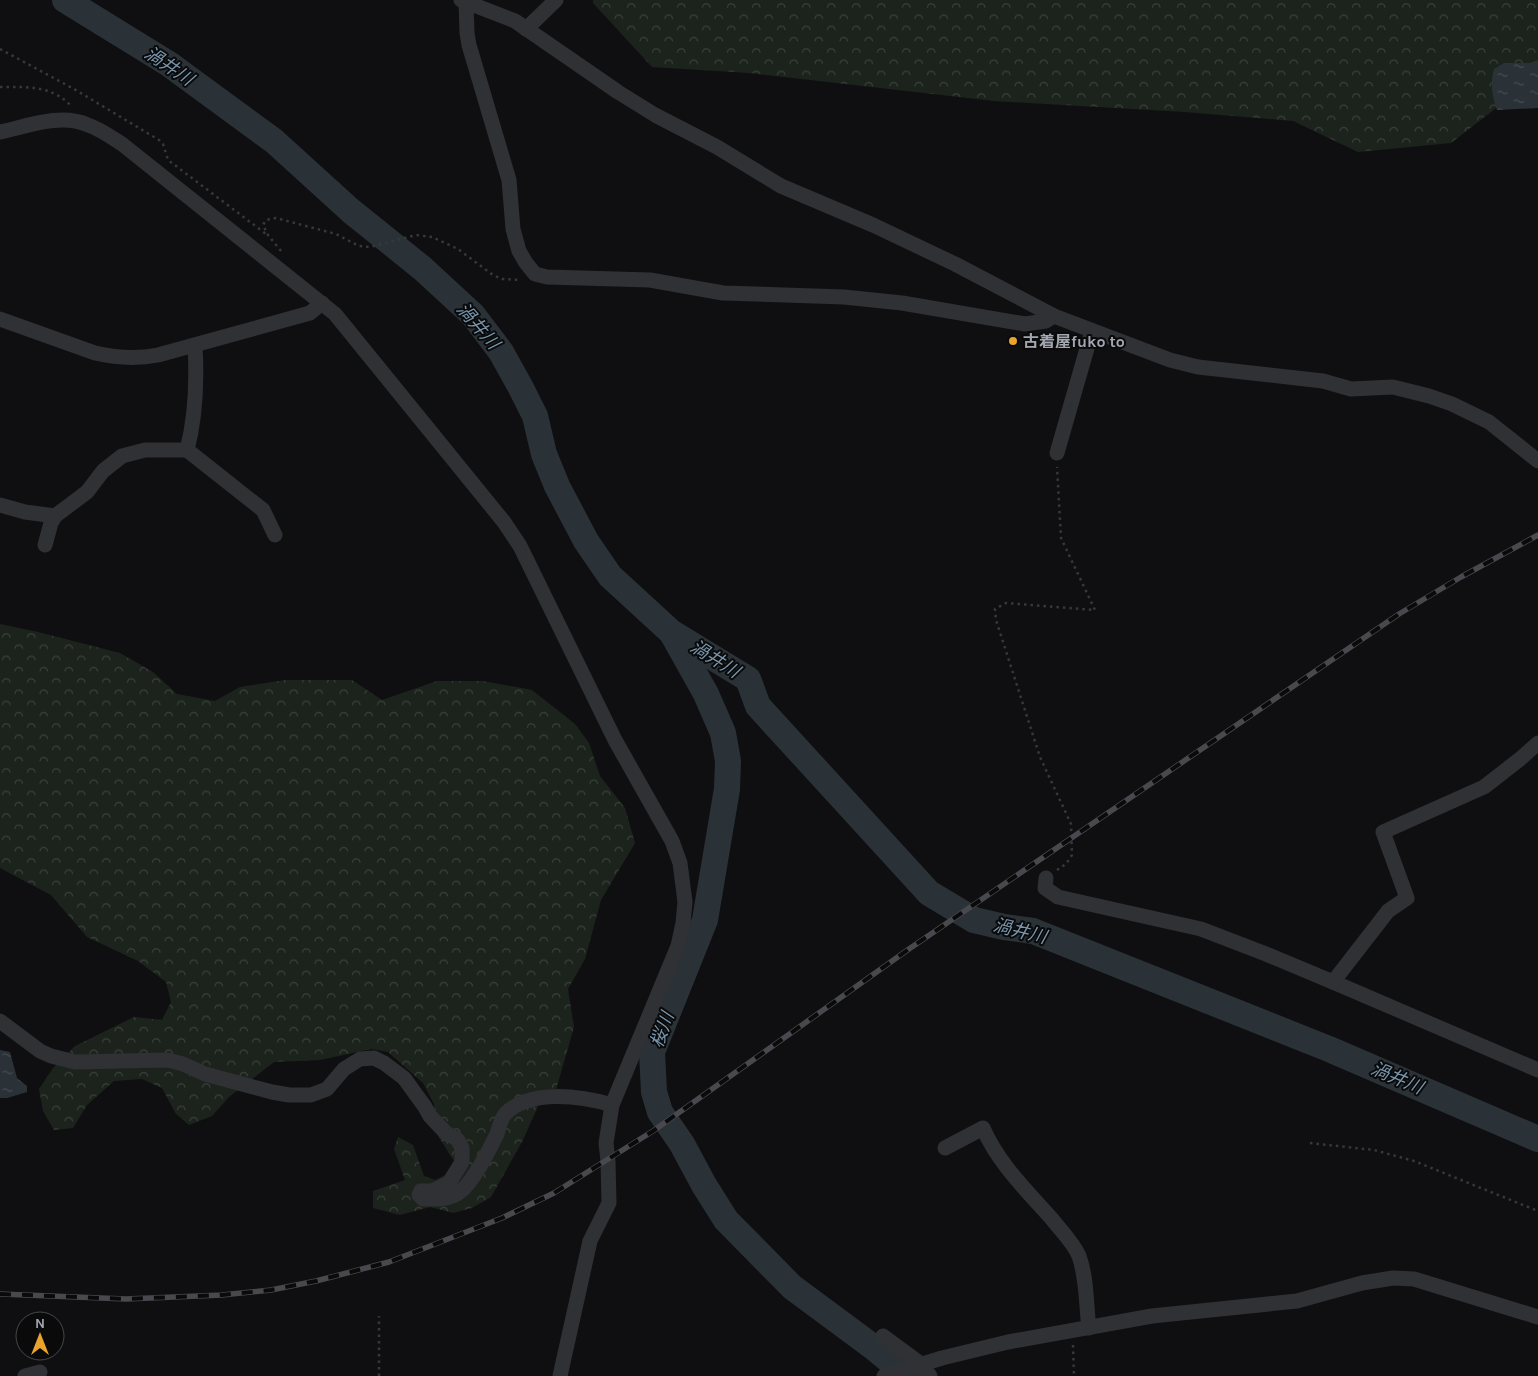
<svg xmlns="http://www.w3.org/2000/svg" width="1538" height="1376" font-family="Karla,'Noto Sans JP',sans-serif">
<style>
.forest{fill:url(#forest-crowns)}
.water{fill:url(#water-ripples)}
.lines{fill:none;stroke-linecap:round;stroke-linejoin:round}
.river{stroke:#2a3238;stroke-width:26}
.path{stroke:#37383c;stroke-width:2.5;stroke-dasharray:2.5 4;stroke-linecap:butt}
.minor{stroke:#303135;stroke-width:15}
.rail-casing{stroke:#48494e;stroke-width:5.5}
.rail{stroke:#0a0a0b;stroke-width:4;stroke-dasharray:11;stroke-linecap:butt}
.poi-dot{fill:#e9a42e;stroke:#0a0a0b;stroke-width:2}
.labels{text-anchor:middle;stroke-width:4;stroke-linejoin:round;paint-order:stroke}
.poi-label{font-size:16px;font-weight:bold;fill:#a1a6b1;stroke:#0a0a0b;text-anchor:start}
.water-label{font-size:18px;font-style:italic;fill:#7895ac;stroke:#0a0a0b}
</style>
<defs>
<pattern id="forest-crowns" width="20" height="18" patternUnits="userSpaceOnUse" patternTransform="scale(1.25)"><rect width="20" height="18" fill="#1c231c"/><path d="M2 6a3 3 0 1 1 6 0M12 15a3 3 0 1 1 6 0" fill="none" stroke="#3a403b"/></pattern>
<pattern id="water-ripples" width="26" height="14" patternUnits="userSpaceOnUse" patternTransform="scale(1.25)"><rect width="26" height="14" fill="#2a3238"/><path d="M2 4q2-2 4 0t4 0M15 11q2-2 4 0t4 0" fill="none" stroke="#464d52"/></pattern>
</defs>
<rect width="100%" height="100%" fill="#0f0f11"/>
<g class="forest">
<polygon points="593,0 1538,0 1538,79 1526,85 1451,143 1358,152 1293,121 1185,112 994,101 749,73 652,67 593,3"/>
<polygon points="0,624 38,632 120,653 153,672 177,694 215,701 240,687 285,680 352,680 382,700 437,681 483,681 532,690 575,724 589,743 600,776 625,808 635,843 601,900 585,959 568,989 574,1027 556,1090 540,1102 522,1142 491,1197 472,1208 453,1213 430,1207 400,1215 373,1208 373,1191 405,1180 394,1149 398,1137 413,1145 424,1176 435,1180 451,1172 454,1161 438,1136 434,1104 423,1083 388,1052 371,1049 320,1060 274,1062 229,1097 212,1116 189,1125 176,1114 162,1088 142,1079 114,1081 87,1105 73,1128 54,1130 43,1111 39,1089 53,1068 75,1046 134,1017 162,1020 171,1002 166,982 138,961 87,937 51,895 0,868"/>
</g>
<g class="water">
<path d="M1538 60V108L1497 110C1492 97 1490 83 1494 69L1504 63H1530Z"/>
<polygon points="0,1050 10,1052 17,1078 27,1086 27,1092 7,1098 0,1098"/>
</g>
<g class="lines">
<g class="river">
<polyline points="65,0 169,64 274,141 351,211 422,268 473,315 501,352 521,388 535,416 544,454 557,486 586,541 610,576 671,632 748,679 758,706 929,893 974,920 1004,927 1033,931 1329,1049 1538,1139"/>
<polyline points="673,635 706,694 723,733 728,761 727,789 705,920 652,1052 654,1092 660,1112 682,1144 704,1185 726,1220 792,1287 873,1347 908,1376"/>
</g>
<g class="path">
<polyline points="0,49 74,89 159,140 163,144 168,160 266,234"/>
<path d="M0 87C26 87 52 85 71 106"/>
<polyline points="281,251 268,235 263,225 266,220 276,218 336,234 359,246 370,247 416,235 432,237 458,249 493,275 502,279 521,280"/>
<polyline points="1057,870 1066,864 1072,855 1071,824 1040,757 996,620 995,609 1006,603 1095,610 1061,538 1057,467"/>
<polyline points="1310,1143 1374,1150 1414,1161 1538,1211"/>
<polyline points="1073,1345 1074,1376"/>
<polyline points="379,1376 379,1316"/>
</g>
<g class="minor">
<polyline points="461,0 515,21 618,92 655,115 717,147 781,186 873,225 955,264 1054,316 1170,360 1198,367 1323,381 1351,389 1393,387 1429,396 1452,404 1489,422 1538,461"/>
<polyline points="466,2 467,33 469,45 509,180 513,229 519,251 526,263 535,274 547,277 650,280 723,293 844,297 902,303 1025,324 1046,321 1054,316"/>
<polyline points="526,29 556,0"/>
<path d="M0 132C28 126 61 113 88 125 100 129 111 137 122 144L335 314 504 522 520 546 615 740 672 841 680 863 685 902 683 923 678 946 612 1105 606 1143 608 1161 609 1203 590 1241 560 1376"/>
<path d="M0 319 95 353C117 358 137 359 158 355L310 313 322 303"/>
<path d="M195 345C197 380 196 416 187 450L263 510 275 535"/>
<polyline points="1057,453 1092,331"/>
<polyline points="0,505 25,512 55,516"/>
<polyline points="45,545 51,523 55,516 87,492 103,471 122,456 145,450 187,450"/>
<polyline points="1538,743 1520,759 1484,787 1383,832 1407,898 1388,911 1333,982 1538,1070"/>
<polyline points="1046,878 1045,888 1058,897 1201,929 1266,954 1333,982"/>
<path d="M0 1021 40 1051 51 1056 75 1062 168 1060 183 1064 205 1074 272 1092 289 1095H311L327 1089 344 1069 360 1059 374 1058 384 1063 404 1078 425 1107 430 1116 446 1133 457 1139 462 1148V1162L449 1183 432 1191H421L419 1195 423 1199C436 1199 450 1200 460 1192 474 1181 489 1150 497 1134 499 1127 501 1118 506 1113 531 1089 581 1096 612 1105"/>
<path d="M945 1148 983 1128C998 1163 1027 1191 1052 1219 1061 1231 1073 1242 1079 1256 1087 1278 1086 1305 1089 1328"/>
<polyline points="883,1336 921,1364 930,1376"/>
<polyline points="25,1376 40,1372"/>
<polyline points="884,1376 942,1358 1008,1342 1152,1316 1297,1301 1362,1283 1393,1278 1414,1279 1538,1317"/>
</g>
<g class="rail-casing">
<polyline id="rail" points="0,1294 126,1299 222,1295 271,1290 316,1281 389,1262 502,1218 554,1193 653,1131 909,949 1399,614 1461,577 1538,535"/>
</g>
<use href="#rail" class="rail"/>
</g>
<circle class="poi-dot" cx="1013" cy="341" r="5"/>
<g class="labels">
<g class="poi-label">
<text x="1023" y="347">古着屋fuko to</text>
</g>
<g class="water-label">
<text transform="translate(169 66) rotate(34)" y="6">渦井川</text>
<text transform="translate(478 326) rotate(49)" y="6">渦井川</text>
<text transform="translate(715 659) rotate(32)" y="6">渦井川</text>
<text transform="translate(1020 931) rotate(14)" y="6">渦井川</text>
<text transform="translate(662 1030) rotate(-70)" y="6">桜川</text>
<text transform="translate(1397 1078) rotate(23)" y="6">渦井川</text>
</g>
</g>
<g transform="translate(40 1336)"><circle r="24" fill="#0a0a0b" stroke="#46484d"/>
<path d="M0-4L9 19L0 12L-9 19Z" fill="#e9a42e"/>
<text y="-8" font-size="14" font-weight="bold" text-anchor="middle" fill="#a1a6b1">N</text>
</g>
</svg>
